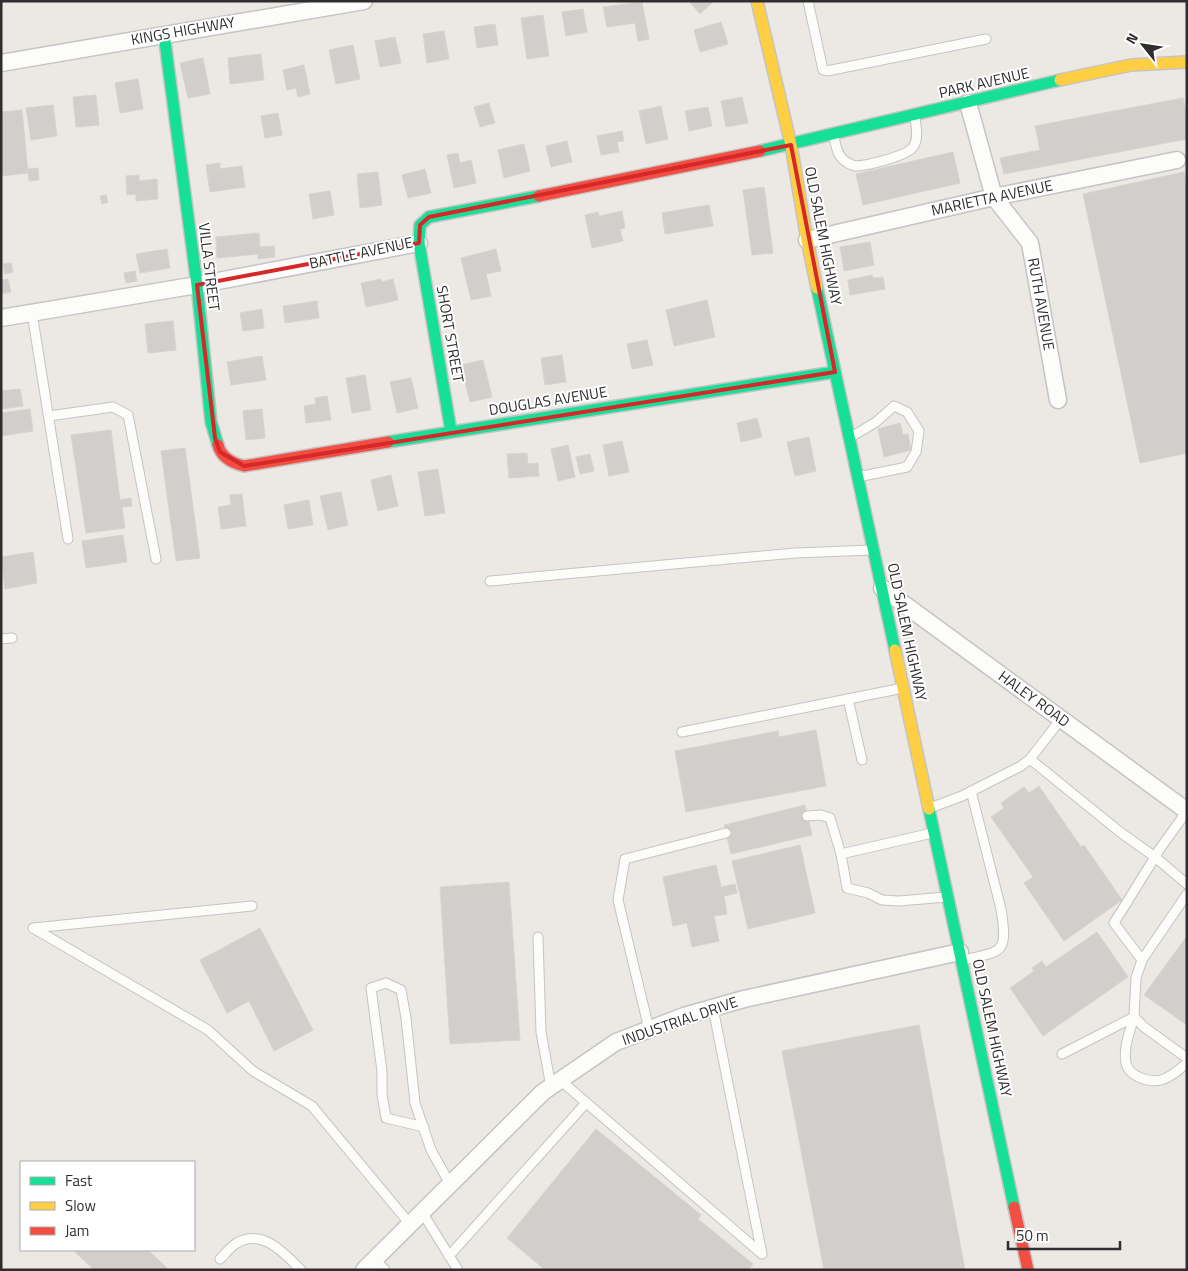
<svg xmlns="http://www.w3.org/2000/svg" width="1188" height="1271" font-family="'Titillium Web',sans-serif">
<style>
.building{fill:#d1cecb;stroke:#d7d4d0}
.lines{fill:none;stroke-linecap:round;stroke-linejoin:round}
.lane-casing{stroke:#c5c4c5;stroke-width:11}
.street-casing{stroke:#c5c4c5;stroke-width:19}
.fast-casing{stroke:#c5c4c5;stroke-width:14}
.slow-casing{stroke:#c5c4c5;stroke-width:14}
.jam-casing{stroke:#c5c4c5;stroke-width:14}
.lane{stroke:#fcfcfb;stroke-width:9}
.street{stroke:#fcfcfb;stroke-width:16}
.fast{stroke:#16e098;stroke-width:11}
.slow{stroke:#ffcf43;stroke-width:11}
.jam{stroke:#f24e42;stroke-width:11}
.marked{fill:none;stroke:#d62828;stroke-width:4;stroke-linejoin:round}
.labels{text-anchor:middle;stroke-width:4;stroke-linejoin:round;paint-order:stroke}
.street-label{font-size:15px;fill:#2e2e2e;stroke:#fff}
</style>
<rect width="100%" height="100%" fill="#ece8e4"/>
<g class="building">
<polygon points="689,1 714,1 700,14"/>
<polygon points="642,2 649,39 638,41 635,23 607,27 603,7"/>
<polygon points="583,9 587,32 566,36 562,12"/>
<polygon points="543,15 549,56 527,59 521,18"/>
<polygon points="721,22 728,44 700,52 694,30"/>
<polygon points="495,24 498,45 477,48 474,27"/>
<polygon points="444,31 449,59 427,63 423,34"/>
<polygon points="395,37 401,63 380,67 375,41"/>
<polygon points="353,45 360,79 336,84 329,50"/>
<polygon points="261,54 264,80 230,84 228,58"/>
<polygon points="203,58 210,94 188,98 180,63"/>
<polygon points="304,65 310,94 298,97 296,88 287,90 283,70"/>
<polygon points="138,79 143,109 120,113 115,83"/>
<polygon points="96,95 99,125 76,127 73,97"/>
<polygon points="742,97 748,123 726,127 721,101"/>
<polygon points="1183,98 1187,117 1187,139 1004,174 1000,158 1040,150 1035,126"/>
<polygon points="489,103 495,123 480,127 474,107"/>
<polygon points="53,105 57,136 31,140 26,108"/>
<polygon points="661,106 668,139 646,144 639,111"/>
<polygon points="708,107 712,126 689,131 685,111"/>
<polygon points="22,110 28,173 1,176 1,112"/>
<polygon points="278,113 282,135 265,138 261,116"/>
<polygon points="622,131 624,141 617,142 619,152 601,155 597,136"/>
<polygon points="567,141 572,162 551,167 546,146"/>
<polygon points="524,144 530,171 504,178 498,150"/>
<polygon points="953,152 960,183 863,205 856,174"/>
<polygon points="458,153 460,163 471,160 476,183 454,188 447,155"/>
<polygon points="220,163 220,169 242,166 245,187 210,192 206,165"/>
<polygon points="38,168 39,180 29,181 28,169"/>
<polygon points="425,169 431,193 408,198 402,175"/>
<polygon points="378,172 382,205 360,208 357,174"/>
<polygon points="1184,172 1187,183 1187,453 1140,463 1083,194"/>
<polygon points="139,175 139,181 157,179 158,199 136,201 136,194 127,195 126,176"/>
<polygon points="764,187 773,253 752,255 743,190"/>
<polygon points="330,191 334,215 313,219 309,194"/>
<polygon points="106,195 108,202 102,204 100,196"/>
<polygon points="709,205 713,226 665,234 662,213"/>
<polygon points="622,211 625,228 620,229 623,241 592,248 585,215 598,212 599,216"/>
<polygon points="259,233 260,247 274,246 275,257 258,259 258,254 217,258 216,237"/>
<polygon points="870,242 874,265 844,271 840,247"/>
<polygon points="167,249 170,268 140,273 136,254"/>
<polygon points="496,249 501,271 486,274 491,296 471,300 461,258"/>
<polygon points="11,263 13,272 5,274 3,264"/>
<polygon points="135,271 137,281 126,283 124,273"/>
<polygon points="872,275 873,278 883,277 885,289 850,295 848,280"/>
<polygon points="8,279 11,292 1,294 1,280"/>
<polygon points="381,279 382,282 393,279 398,300 366,307 361,283"/>
<polygon points="707,300 715,337 674,346 666,310"/>
<polygon points="317,301 319,318 285,323 283,306"/>
<polygon points="262,309 264,328 243,331 240,313"/>
<polygon points="173,321 176,350 148,353 145,324"/>
<polygon points="647,340 653,365 632,369 627,344"/>
<polygon points="562,355 566,382 545,385 541,358"/>
<polygon points="262,356 266,380 231,385 227,362"/>
<polygon points="483,360 492,397 470,402 461,365"/>
<polygon points="365,375 371,410 352,413 346,378"/>
<polygon points="411,378 418,408 397,413 390,382"/>
<polygon points="20,389 23,406 1,409 1,391"/>
<polygon points="327,396 331,420 306,423 304,406 316,404 315,398"/>
<polygon points="30,409 33,431 1,436 1,413"/>
<polygon points="262,409 265,438 246,440 243,411"/>
<polygon points="757,418 762,437 741,442 737,423"/>
<polygon points="900,423 903,435 908,434 911,450 884,457 878,429"/>
<polygon points="111,430 120,500 131,498 132,506 122,507 125,528 86,533 71,435"/>
<polygon points="809,437 816,471 795,476 787,442"/>
<polygon points="622,441 629,472 609,476 603,445"/>
<polygon points="568,445 575,477 558,481 551,449"/>
<polygon points="185,448 200,558 176,561 161,451"/>
<polygon points="527,453 528,464 538,463 539,476 509,478 507,454"/>
<polygon points="590,454 594,471 580,474 576,457"/>
<polygon points="438,469 445,513 425,516 418,472"/>
<polygon points="391,475 398,506 378,511 371,480"/>
<polygon points="341,492 348,525 328,530 320,496"/>
<polygon points="242,494 246,526 221,529 218,507 231,505 230,495"/>
<polygon points="309,500 313,525 288,529 284,505"/>
<polygon points="123,535 127,562 86,568 82,541"/>
<polygon points="33,552 37,583 5,589 1,557"/>
<polygon points="816,730 826,786 686,812 675,751 778,731 779,737"/>
<polygon points="1039,786 1081,847 1084,845 1122,900 1064,941 1024,883 1033,877 991,817 1004,808 1001,803 1024,787 1029,793"/>
<polygon points="805,805 812,835 731,854 724,825"/>
<polygon points="800,845 815,913 748,929 732,861"/>
<polygon points="716,865 721,887 735,884 737,893 724,896 727,914 714,916 719,941 692,947 687,923 673,926 663,877"/>
<polygon points="509,882 520,1040 450,1044 440,887"/>
<polygon points="260,928 313,1030 274,1051 249,1001 227,1013 200,960"/>
<polygon points="1097,932 1128,977 1043,1036 1010,988 1034,971 1032,968 1042,961 1046,967"/>
<polygon points="1187,936 1187,1025 1144,995"/>
<polygon points="919,1025 965,1270 824,1270 782,1051"/>
<polygon points="596,1129 701,1215 698,1219 753,1264 748,1270 545,1270 507,1238"/>
<polygon points="75,1250 148,1250 169,1270 94,1270 74,1251"/>
</g>
<g class="lines">
<g class="lane-casing">
<g id="lane">
<polyline points="808,1 823,70 827,71 986,39"/>
<path d="M834 137C836 145 837 156 845 161 847 163 852 165 855 166 866 166 907 156 913 147 919 139 916 126 915 117"/>
<polyline points="32,313 68,539"/>
<polyline points="49,416 113,407 128,415 156,559"/>
<polyline points="851,437 876,422 894,406 907,412 919,431 916,452 907,467 858,477"/>
<polyline points="490,581 795,553 873,550"/>
<polyline points="1,639 12,638"/>
<polyline points="848,699 862,760"/>
<polyline points="682,732 903,688"/>
<polyline points="1030,759 1120,832 1155,857 1114,923 1142,960"/>
<polyline points="930,808 962,796 1021,766 1030,759 1061,719"/>
<polyline points="1187,811 1159,850 1155,857 1187,884"/>
<polyline points="807,816 821,815 830,818 841,854"/>
<polyline points="932,833 841,854 847,888 868,893 882,900 899,901 946,897"/>
<polyline points="1187,894 1142,960 1136,978 1134,1017 1144,1027 1187,1058"/>
<polyline points="252,906 33,928 208,1030 253,1071 312,1106 410,1224"/>
<polyline points="538,937 541,1032 551,1087"/>
<path d="M963 960C1003 951 1008 954 1001 909L971 791"/>
<path d="M1134 1017C1130 1031 1123 1048 1126 1063 1128 1076 1149 1083 1161 1080 1170 1078 1180 1069 1187 1063"/>
<polyline points="649,1029 618,900 625,859 726,833"/>
<polyline points="1062,1054 1134,1017"/>
<polyline points="560,1080 762,1254 713,1008"/>
<polyline points="424,1127 386,1118 382,1094 382,1071 371,988 386,983 401,990 406,1018 415,1103 431,1150 450,1184"/>
<polyline points="422,1212 458,1270"/>
<polyline points="449,1256 586,1103"/>
<path d="M220 1259C225 1254 231 1246 237 1243 263 1228 285 1254 301 1270"/>
<polyline points="374,1259 385,1270"/>
</g>
</g>
<g class="street-casing">
<g id="street">
<polyline points="1,63 364,1"/>
<polyline points="968,103 994,197 1030,243 1058,400"/>
<polyline points="807,240 994,197 1177,160"/>
<polyline points="1,318 197,285 419,243"/>
<polyline points="882,588 1187,811"/>
<polyline points="364,1270 543,1092 616,1042 684,1016 744,999 960,952"/>
</g>
</g>
<g class="fast-casing">
<g id="fast">
<polyline points="164,34 197,285 211,422 218,445"/>
<polyline points="760,151 1060,80"/>
<polyline points="817,288 895,650"/>
<polyline points="451,431 419,243 420,225 429,217 539,196"/>
<polyline points="388,442 835,372"/>
<polyline points="929,809 1014,1207"/>
</g>
</g>
<g class="slow-casing">
<g id="slow">
<polyline points="757,1 791,145 807,240 817,288"/>
<polyline points="1060,80 1131,65 1187,62"/>
<polyline points="895,650 929,809"/>
</g>
</g>
<g class="jam-casing">
<g id="jam">
<polyline points="539,196 760,151"/>
<path d="M218 445C221 457 232 463 244 466L388 442"/>
<polyline points="1014,1207 1028,1270"/>
</g>
</g>
<use href="#lane" class="lane"/>
<use href="#street" class="street"/>
<use href="#fast" class="fast"/>
<use href="#slow" class="slow"/>
<use href="#jam" class="jam"/>
</g>
<path class="marked" d="M791 145 835 372 244 466 220 452 215 438 197 285 419 243 420 225 429 217Z"/>
<g class="labels">
<g class="street-label">
<text transform="translate(183 31) rotate(-10)" y="5">KINGS HIGHWAY</text>
<text transform="translate(984 83) rotate(-13)" y="5">PARK AVENUE</text>
<text transform="translate(992 198) rotate(-12)" y="5">MARIETTA AVENUE</text>
<text transform="translate(823 236) rotate(79)" y="5">OLD SALEM HIGHWAY</text>
<text transform="translate(361 253) rotate(-12)" y="5">BATTLE AVENUE</text>
<text transform="translate(209 267) rotate(83)" y="5">VILLA STREET</text>
<text transform="translate(1041 304) rotate(80)" y="5">RUTH AVENUE</text>
<text transform="translate(450 334) rotate(80)" y="5">SHORT STREET</text>
<text transform="translate(548 401) rotate(-9)" y="5">DOUGLAS AVENUE</text>
<text transform="translate(907 632) rotate(78)" y="5">OLD SALEM HIGHWAY</text>
<text transform="translate(1034 699) rotate(36)" y="5">HALEY ROAD</text>
<text transform="translate(680 1021) rotate(-19)" y="5">INDUSTRIAL DRIVE</text>
<text transform="translate(992 1028) rotate(78)" y="5">OLD SALEM HIGHWAY</text>
</g>
</g>
<rect width="1188" height="1271" fill="none" stroke="#2e2e2e" stroke-width="5"/>
<rect x="20" y="1161" width="175" height="90" fill="#ffffff" stroke="#ababab"/>
<rect x="30" y="1177" width="25" height="8" fill="#16e098" stroke="#ababab"/>
<text x="65" y="1186" font-size="15" fill="#2e2e2e">Fast</text>
<rect x="30" y="1202" width="25" height="8" fill="#ffcf43" stroke="#ababab"/>
<text x="65" y="1211" font-size="15" fill="#2e2e2e">Slow</text>
<rect x="30" y="1227" width="25" height="8" fill="#f24e42" stroke="#ababab"/>
<text x="65" y="1236" font-size="15" fill="#2e2e2e">Jam</text>
<g transform="translate(1143 45) rotate(300)" stroke="#ffffff" stroke-width="4" paint-order="stroke">
<path d="M0-4L9 19L0 12L-9 19Z" fill="#2e2e2e"/>
<text y="-8" font-size="14" font-weight="bold" text-anchor="middle" fill="#2e2e2e">N</text>
</g>
<path d="M1008 1241v8h112v-8" fill="none" stroke="#2e2e2e" stroke-width="2.5"/>
<text x="1016" y="1241" font-size="15" fill="#2e2e2e" stroke="#ffffff" stroke-width="4" paint-order="stroke">50 m</text>
</svg>
